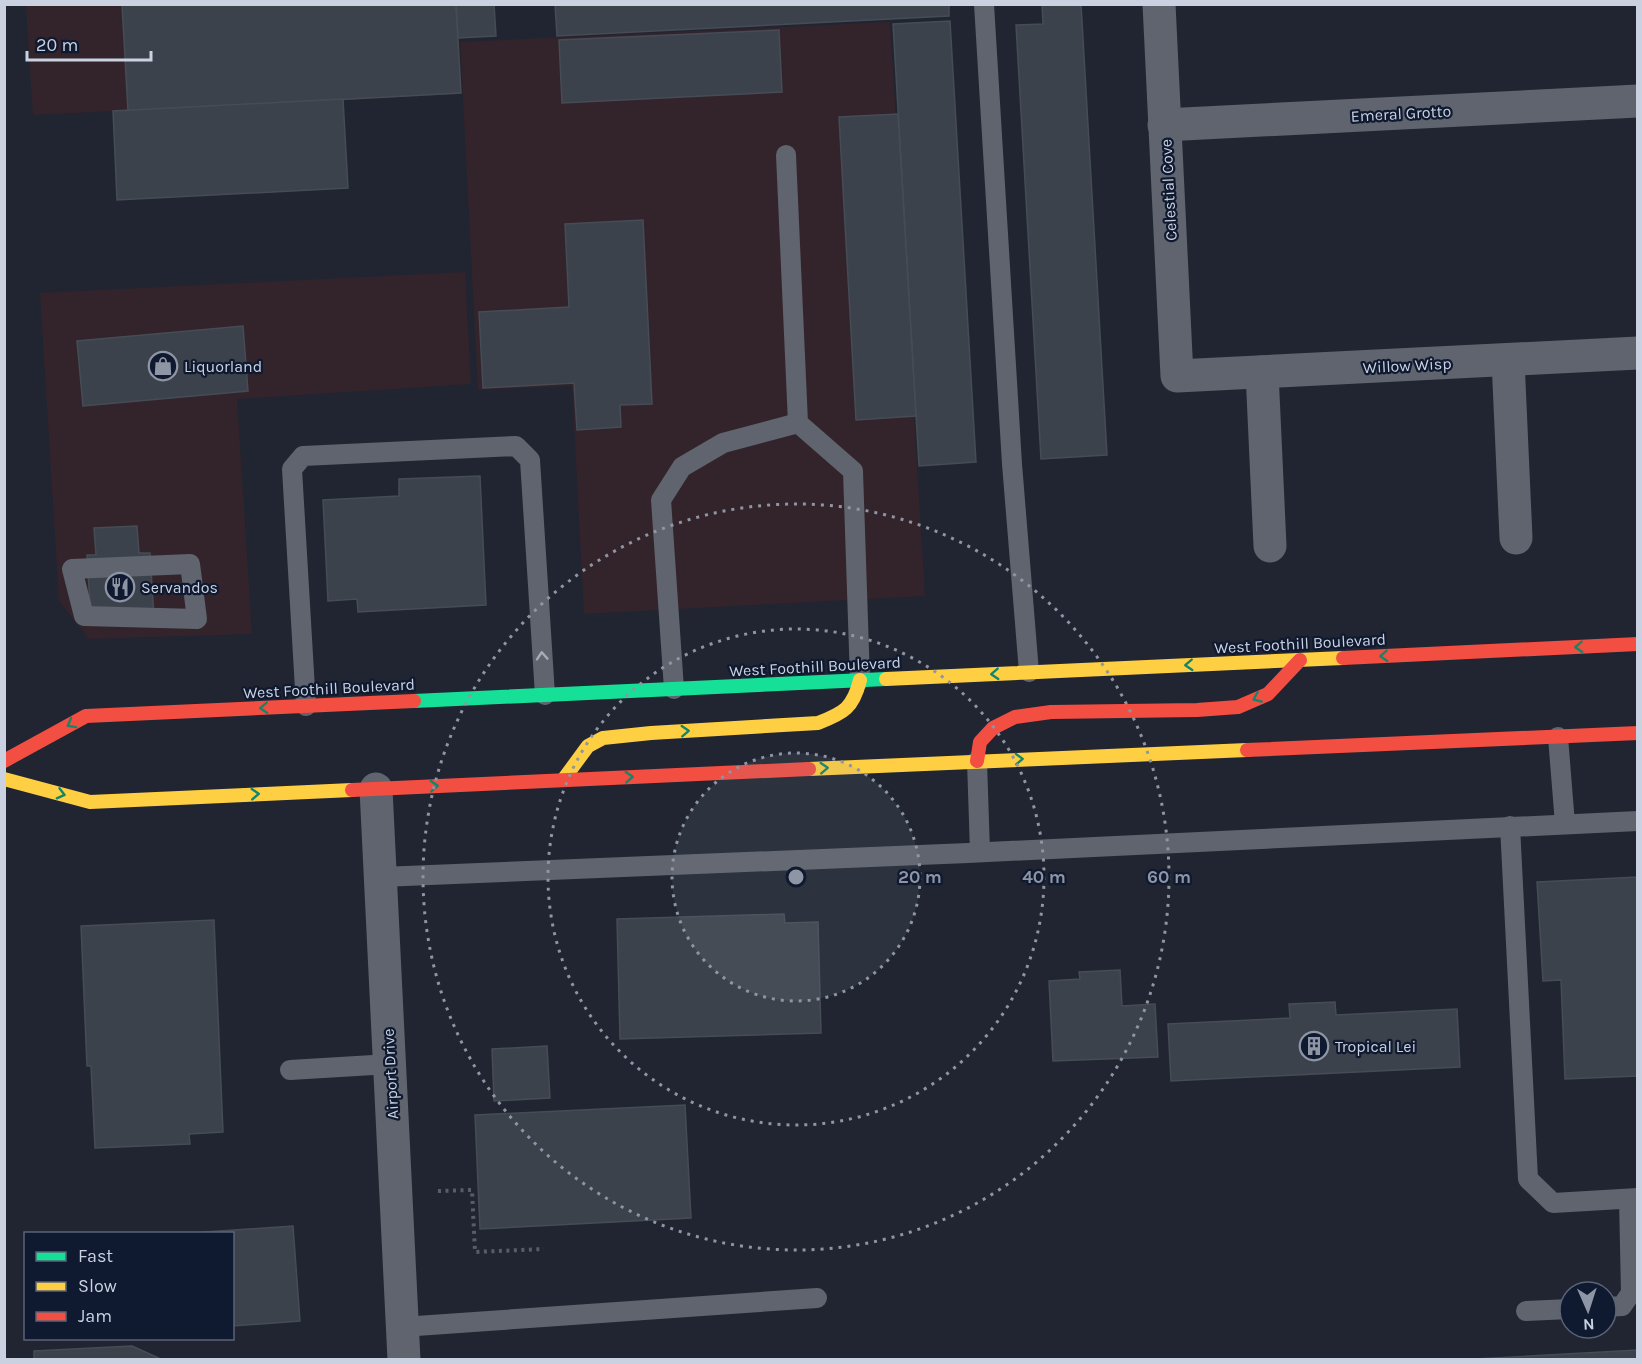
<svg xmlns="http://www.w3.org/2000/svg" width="1642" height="1364" font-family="Karla,sans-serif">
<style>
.commercial{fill:#33242b}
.building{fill:#3c424c;stroke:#464c56;stroke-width:1.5}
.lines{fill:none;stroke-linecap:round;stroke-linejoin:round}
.path{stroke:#595d67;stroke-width:4;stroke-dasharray:3 4.5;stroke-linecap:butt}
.lane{stroke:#5f646e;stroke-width:20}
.street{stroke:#5f646e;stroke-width:33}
.fast{stroke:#16e098;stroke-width:14}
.slow{stroke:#ffcf43;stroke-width:14}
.jam{stroke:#f24e42;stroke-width:14}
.oneway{stroke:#138669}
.oneway2{stroke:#a5acb9}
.ring{fill:none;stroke:#8e95a4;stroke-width:3;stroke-dasharray:3 6}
.labels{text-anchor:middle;stroke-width:4.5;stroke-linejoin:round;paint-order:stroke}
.street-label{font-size:16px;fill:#cad2e2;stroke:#0f192f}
.poi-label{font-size:16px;fill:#cad2e2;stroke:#0f192f;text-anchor:start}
.centre{fill:#8e95a4;stroke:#0f192f;stroke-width:3}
.ring-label{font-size:18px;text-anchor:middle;font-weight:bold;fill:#8e95a4;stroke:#0f192f;stroke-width:4.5;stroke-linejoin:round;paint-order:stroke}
</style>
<rect width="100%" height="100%" fill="#202531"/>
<g class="commercial">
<polygon points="26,5 456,5 461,94 33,115"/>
<polygon points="890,22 925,596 584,614 572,386 478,390 460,42"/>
<polygon points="465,272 471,384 237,399 252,634 89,639 59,601 40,293"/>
</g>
<g class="building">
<polygon points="122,4 456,4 461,93 128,111"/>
<polygon points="456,4 494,4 496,36 458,38"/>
<polygon points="555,4 949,4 949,16 557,36"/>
<polygon points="1042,4 1081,4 1107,455 1041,459 1016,25 1043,24"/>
<polygon points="950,21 976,462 919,466 893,24"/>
<polygon points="779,30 782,92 562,103 559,40"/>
<polygon points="343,99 348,188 117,200 113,111"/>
<polygon points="898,114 916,416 856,420 839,117"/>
<polygon points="643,220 652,404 620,405 621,427 577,430 574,383 483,388 479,312 569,307 565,224"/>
<polygon points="243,326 248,391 83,406 77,341"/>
<polygon points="480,476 486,605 358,612 357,599 328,601 323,500 399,496 399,479"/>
<polygon points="137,526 139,553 150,553 154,618 91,621 87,555 96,555 94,528"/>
<polygon points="1638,877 1638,1076 1565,1079 1561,980 1543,981 1537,882"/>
<polygon points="784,914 785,923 818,922 821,1033 620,1039 617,919"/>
<polygon points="214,920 223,1132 189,1134 190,1144 95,1148 91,1066 87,1066 81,926"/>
<polygon points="1120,970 1122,1006 1155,1004 1158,1057 1053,1061 1049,981 1080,979 1079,972"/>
<polygon points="1335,1002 1336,1015 1457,1009 1460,1067 1171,1081 1168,1024 1290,1018 1289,1004"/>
<polygon points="547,1046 550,1098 494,1101 492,1049"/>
<polygon points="685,1105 691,1218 480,1229 475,1115"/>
<polygon points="293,1226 300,1321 232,1326 232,1234 175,1234"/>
<polygon points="132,1346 163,1360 34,1360 34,1351"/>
<polygon points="1638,1350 1638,1360 1456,1360"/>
</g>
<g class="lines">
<polyline class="path" points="438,1191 472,1190 475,1252 544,1249"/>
<g class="lane">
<polyline points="984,4 1012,464 1029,672"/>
<polyline points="786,155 798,423 853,471 860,680"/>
<polygon points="190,564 197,619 84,616 72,569"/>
<polyline points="674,689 661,500 682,467 723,443 798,423"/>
<polyline points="306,706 292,469 303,456 516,446 530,460 545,695"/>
<polyline points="1558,737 1565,824"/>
<polyline points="977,761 980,852"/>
<polyline points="1510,826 1528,1179 1553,1203 1638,1198"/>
<polyline points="381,877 968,853 1638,821"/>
<polyline points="290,1070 390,1064"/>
<polyline points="1606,1307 1622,1306 1631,1293 1629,1199"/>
<polyline points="1526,1311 1570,1309"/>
<polyline points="402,1327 817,1298"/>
</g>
<g class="street">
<polyline points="1159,4 1177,376 1638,353"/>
<polyline points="1164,125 1638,101"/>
<polyline points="1508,360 1516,538"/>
<polyline points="1262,372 1270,546"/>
<polyline points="376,789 404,1360"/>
</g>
<polyline class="fast" points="414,701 886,679"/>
<g class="slow">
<polyline points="886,679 1343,658"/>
<polyline points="809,769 1247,750"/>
<polyline points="4,779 90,802 352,790"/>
<path d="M563 780 588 746 603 738 651 733 818 723C844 713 853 708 860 680"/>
</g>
<g class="jam">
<polyline points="1343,658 1638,644"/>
<polyline points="1247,750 1638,733"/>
<polyline points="4,761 86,716 414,701"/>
<polyline points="977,761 980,742 993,728 1015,717 1051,712 1197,710 1238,707 1268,694 1300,660"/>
<polyline points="352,790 809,769"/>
</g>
</g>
<defs><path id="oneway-chevron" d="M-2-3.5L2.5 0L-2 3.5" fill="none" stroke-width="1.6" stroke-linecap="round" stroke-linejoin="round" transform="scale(1.5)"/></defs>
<g class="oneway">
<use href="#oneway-chevron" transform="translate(1579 647) rotate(177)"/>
<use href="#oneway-chevron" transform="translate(1384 656) rotate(177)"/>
<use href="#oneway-chevron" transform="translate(1189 665) rotate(177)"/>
<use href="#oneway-chevron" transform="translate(995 674) rotate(177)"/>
<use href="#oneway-chevron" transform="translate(1257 698) rotate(156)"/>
<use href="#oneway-chevron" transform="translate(264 708) rotate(177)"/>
<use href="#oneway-chevron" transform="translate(71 724) rotate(151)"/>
<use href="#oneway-chevron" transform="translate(685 731) rotate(-3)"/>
<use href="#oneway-chevron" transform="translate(1019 759) rotate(-2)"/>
<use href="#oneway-chevron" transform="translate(824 768) rotate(-3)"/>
<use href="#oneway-chevron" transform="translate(629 777) rotate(-3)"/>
<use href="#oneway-chevron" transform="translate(434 786) rotate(-3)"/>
<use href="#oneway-chevron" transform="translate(61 794) rotate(15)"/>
<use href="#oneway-chevron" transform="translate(255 794) rotate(-3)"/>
</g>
<use class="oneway2" href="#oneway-chevron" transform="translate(542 656) rotate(-94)"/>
<circle cx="796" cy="877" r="124" fill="#8e95a4" fill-opacity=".12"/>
<g class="ring">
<circle cx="796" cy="877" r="124"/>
<circle cx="796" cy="877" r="248"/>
<circle cx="796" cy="877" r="373"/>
</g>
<defs>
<g id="shop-ring" transform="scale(1.5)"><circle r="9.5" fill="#0f192f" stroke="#8e95a4" stroke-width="1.5"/><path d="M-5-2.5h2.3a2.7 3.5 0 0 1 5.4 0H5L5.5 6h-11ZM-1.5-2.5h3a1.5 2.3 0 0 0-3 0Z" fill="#8e95a4"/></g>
<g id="restaurant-ring" transform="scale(1.5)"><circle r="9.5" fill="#0f192f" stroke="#8e95a4" stroke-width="1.5"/><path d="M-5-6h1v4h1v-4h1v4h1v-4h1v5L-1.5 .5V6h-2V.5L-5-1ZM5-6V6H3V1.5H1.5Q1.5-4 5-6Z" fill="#8e95a4"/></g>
<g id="building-ring" transform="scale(1.5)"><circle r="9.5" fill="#0f192f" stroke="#8e95a4" stroke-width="1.5"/><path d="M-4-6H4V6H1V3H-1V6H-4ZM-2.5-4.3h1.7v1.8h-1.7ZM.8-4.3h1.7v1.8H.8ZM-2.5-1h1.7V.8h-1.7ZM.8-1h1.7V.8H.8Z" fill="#8e95a4"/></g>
</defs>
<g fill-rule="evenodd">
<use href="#shop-ring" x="163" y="366"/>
<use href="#restaurant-ring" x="120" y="587"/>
<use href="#building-ring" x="1314" y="1046"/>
</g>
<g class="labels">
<g class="street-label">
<text transform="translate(1401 113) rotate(-3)" y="6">Emeral Grotto</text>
<text transform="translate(1168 190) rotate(-93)" y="6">Celestial Cove</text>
<text transform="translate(1407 365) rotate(-3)" y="6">Willow Wisp</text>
<text transform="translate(1300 643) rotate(-3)" y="6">West Foothill Boulevard</text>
<text transform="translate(815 666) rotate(-3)" y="6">West Foothill Boulevard</text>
<text transform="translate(329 688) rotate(-3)" y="6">West Foothill Boulevard</text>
<text transform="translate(390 1074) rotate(-93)" y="6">Airport Drive</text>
</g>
<g class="poi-label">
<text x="184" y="372">Liquorland</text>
<text x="141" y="593">Servandos</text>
<text x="1335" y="1052">Tropical Lei</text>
</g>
</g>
<circle cx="796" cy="877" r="9" class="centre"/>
<g class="ring-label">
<text x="920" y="883">20 m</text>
<text x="1044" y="883">40 m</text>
<text x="1169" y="883">60 m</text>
</g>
<rect width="1642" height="1364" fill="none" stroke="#cad2e2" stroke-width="12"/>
<rect x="24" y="1232" width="210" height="108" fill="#0f192f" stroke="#5a6377" stroke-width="1.5"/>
<rect x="36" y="1252" width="30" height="9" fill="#16e098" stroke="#5a6377" stroke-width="1.5"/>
<text x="78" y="1262" font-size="18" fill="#cad2e2">Fast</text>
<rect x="36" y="1282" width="30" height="9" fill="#ffcf43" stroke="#5a6377" stroke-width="1.5"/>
<text x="78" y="1292" font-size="18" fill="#cad2e2">Slow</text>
<rect x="36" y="1312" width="30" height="9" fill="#f24e42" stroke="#5a6377" stroke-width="1.5"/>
<text x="78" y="1322" font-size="18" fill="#cad2e2">Jam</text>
<g transform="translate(1588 1310) rotate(177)"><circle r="28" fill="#0f192f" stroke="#5a6377" stroke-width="1.5"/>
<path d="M0-4.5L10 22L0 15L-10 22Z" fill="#8e95a4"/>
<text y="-9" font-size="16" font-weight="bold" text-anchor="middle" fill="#cad2e2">N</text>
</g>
<path d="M27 51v9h124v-9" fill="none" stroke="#cad2e2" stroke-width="3"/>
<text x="36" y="51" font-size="18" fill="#cad2e2" stroke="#0f192f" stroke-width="4.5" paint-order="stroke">20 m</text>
</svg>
